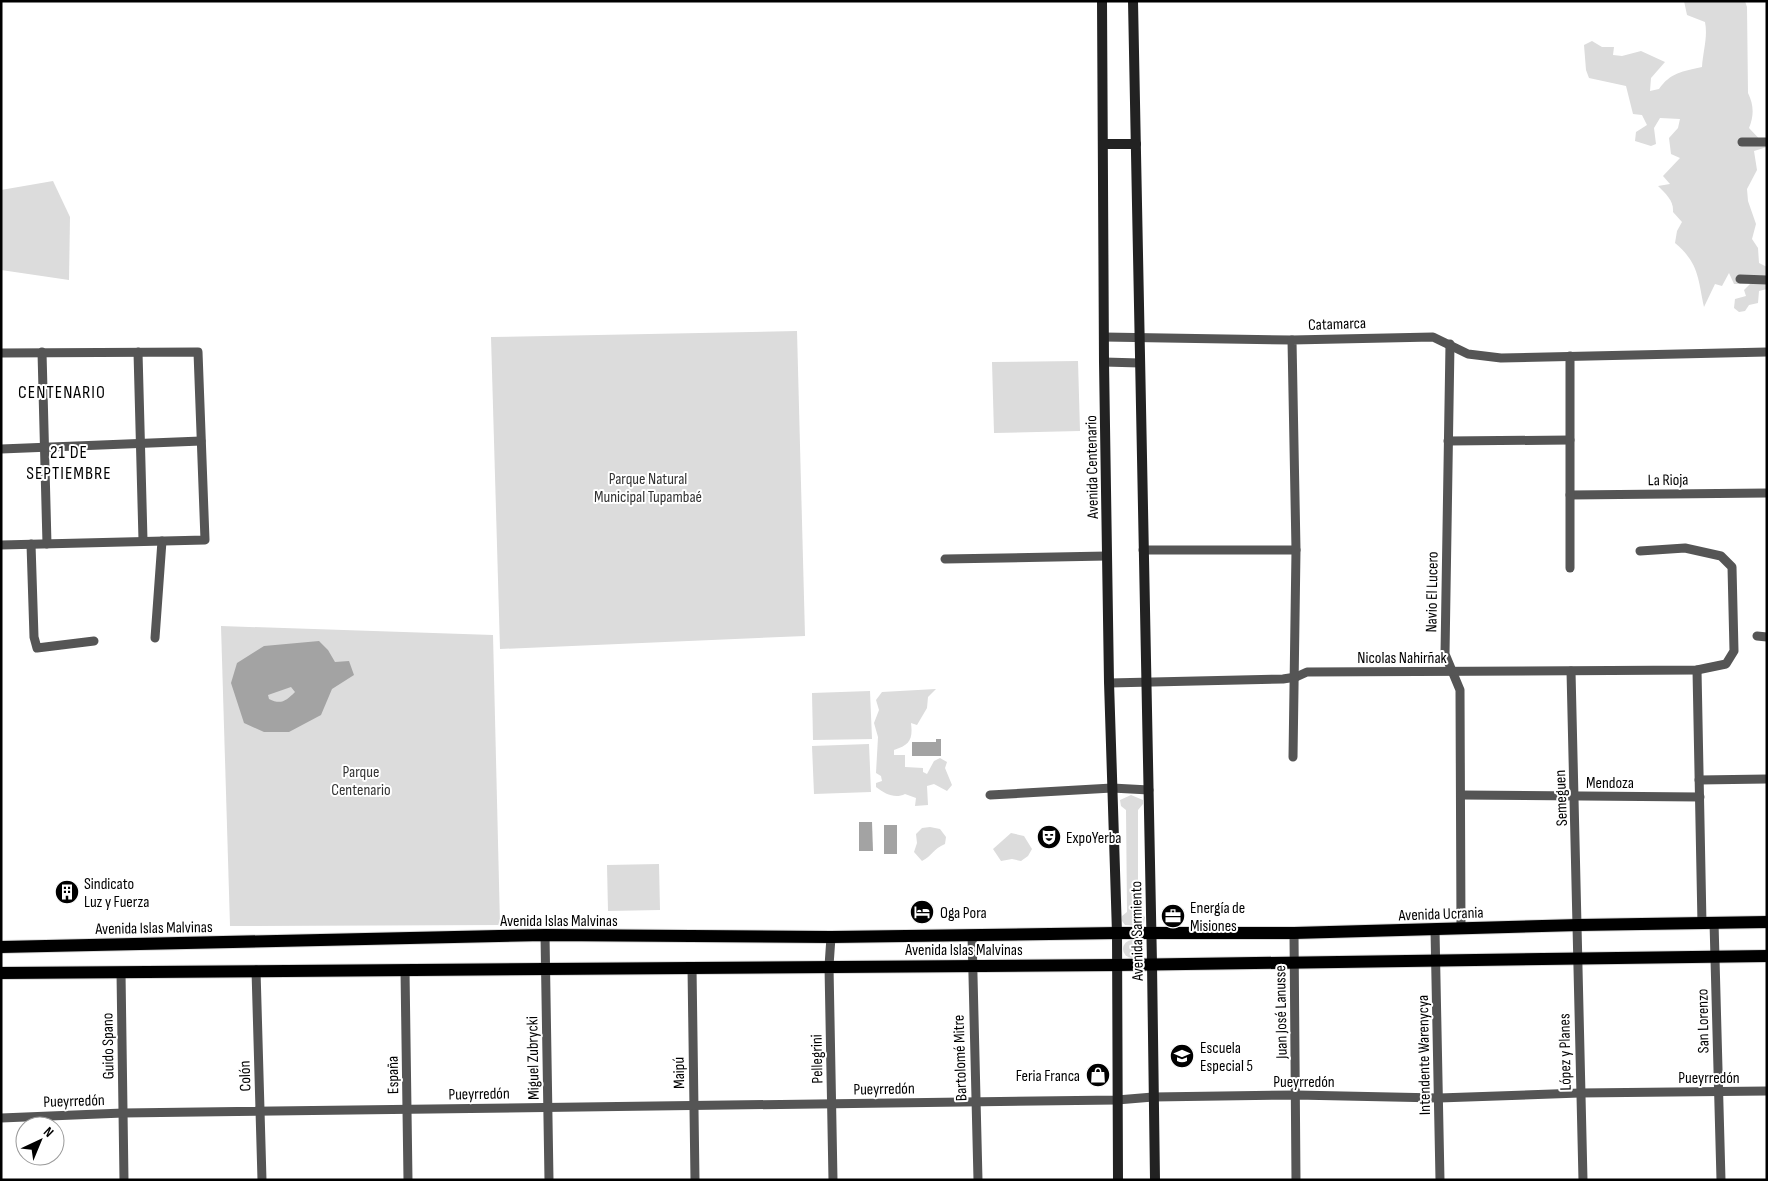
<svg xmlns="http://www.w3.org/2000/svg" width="1768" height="1181" font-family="'Sofia Sans Condensed',sans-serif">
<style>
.green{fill:#dcdcdc}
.water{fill:#a3a3a3;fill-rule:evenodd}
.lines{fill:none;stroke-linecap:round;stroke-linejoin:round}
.primary-casing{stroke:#dbdbdb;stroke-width:14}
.minor{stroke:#555;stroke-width:9}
.secondary{stroke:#222;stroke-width:10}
.primary{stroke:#000;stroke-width:12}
.labels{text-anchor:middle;stroke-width:4;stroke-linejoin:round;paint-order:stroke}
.street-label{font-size:16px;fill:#000;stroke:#fff}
.park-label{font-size:16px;fill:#333;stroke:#fff}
.poi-label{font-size:16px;fill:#000;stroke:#fff;text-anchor:start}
.neighbourhood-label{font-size:18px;letter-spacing:1px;fill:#000;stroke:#fff}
</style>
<rect width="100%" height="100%" fill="#fff"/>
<g class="green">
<path d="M1684 1H1745L1747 7 1748 93C1754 105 1754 116 1749 128L1767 147 1754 151 1757 170 1747 189 1748 201 1756 224 1752 239 1758 248 1759 263 1767 267V289L1759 291 1758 303 1749 305 1745 311 1739 312 1734 308 1735 299 1746 296 1744 290 1750 284H1734L1729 273 1722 286 1715 284 1704 307C1698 279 1699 263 1675 243L1677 231 1682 222 1673 212C1674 201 1666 194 1658 186L1670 184 1663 176 1680 158 1671 154 1669 138 1678 128 1680 119 1660 118 1654 128 1656 144 1651 146 1635 141 1636 132 1647 125 1642 115 1633 114 1626 86 1589 78 1586 70 1584 45 1592 41 1602 47H1614L1613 55 1622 56 1641 51 1665 62 1651 78 1650 91 1659 89C1670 73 1683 71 1702 67 1703 51 1708 37 1705 22L1687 15Z"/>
<polygon points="53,181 70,217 69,280 1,270 1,190"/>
<polygon points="797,331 805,636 500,649 491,337"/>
<polygon points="1078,361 1080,431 994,433 992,362"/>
<polygon points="221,626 493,635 500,925 230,926"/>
<path d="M936 689 928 697 927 708 917 725 911 723C913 739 910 745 894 750V755H905V767L923 768V772L927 774 934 761 940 758 947 762 945 768 952 785 947 791 934 784 927 786 928 805 915 806 916 798 905 794C895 799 885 794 876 787V783L882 781 881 776 876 773 878 737 874 723 879 710 876 700 882 692Z"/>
<polygon points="870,691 872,739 813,740 812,693"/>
<polygon points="869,744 871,792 814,794 812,746"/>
<polygon points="1131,795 1143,800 1143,804 1138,810 1138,912 1145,917 1144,923 1141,926 1125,925 1122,921 1122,916 1127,912 1126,810 1121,806 1120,800"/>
<path d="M930 827 940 829 946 837 945 844C933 849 932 856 922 861L914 852 917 843 916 834 922 828Z"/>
<polygon points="1011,833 1024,836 1032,849 1028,856 1021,861 1012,859 1001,861 993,849"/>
<polygon points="659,864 660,910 608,911 607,865"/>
<circle cx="1132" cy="949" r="9"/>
</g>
<g class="water">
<path d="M319 641 328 650 335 662 349 661 354 675 332 689 321 715 289 732H264L244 723 231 683 237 663 264 646ZM291 687 295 692C286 701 281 705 269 699L268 695Z"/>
<polygon points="936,739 941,739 941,756 912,756 912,742 936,742"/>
<polygon points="859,822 872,822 873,851 859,851"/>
<rect x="884" y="825" width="13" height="29"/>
</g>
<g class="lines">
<g class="primary-casing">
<g id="primary">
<polyline points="1,947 545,935 831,937 1117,933 1294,933 1579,925 1767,922"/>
<polyline points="1,973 1117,965 1767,956"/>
</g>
</g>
<g class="minor">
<polyline points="1742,142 1767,142"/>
<polyline points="1740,279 1767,280"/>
<polyline points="1104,337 1292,340"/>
<polyline points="1450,344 1445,654 1460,690 1461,928"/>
<polyline points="42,352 47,544"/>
<polyline points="138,352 143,540"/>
<polyline points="1,353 198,352 205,540 1,545"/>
<polyline points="1104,362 1140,363"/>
<polyline points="1448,441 1570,440"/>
<polyline points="1,449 201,441"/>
<polyline points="1570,495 1767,493"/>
<polyline points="31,544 34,637 37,648 94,641"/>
<polyline points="1143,550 1296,550"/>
<polyline points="945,559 1107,556"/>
<polyline points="1570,568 1570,356"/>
<polyline points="1757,636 1767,637"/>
<polyline points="155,638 162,541"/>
<polyline points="1697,670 1702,924"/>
<polyline points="1571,671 1583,1180"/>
<polyline points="1109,683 1283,679 1296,677 1307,672 1697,670 1726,664 1734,651 1732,567 1721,556 1685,548 1640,551"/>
<polyline points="1293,757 1296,550 1292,340 1433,337 1468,354 1501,358 1767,352"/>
<polyline points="1699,780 1767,779"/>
<polyline points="990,795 1112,788 1149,790"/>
<polyline points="1461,795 1700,797"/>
<polyline points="1714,922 1721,1180"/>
<polyline points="1435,930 1440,1180"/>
<polyline points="1294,933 1296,1180"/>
<polyline points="545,935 549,1180"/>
<polyline points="972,935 978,1180"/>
<polyline points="831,937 829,966 833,1180"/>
<polyline points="692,967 695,1180"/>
<polyline points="256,970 262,1180"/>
<polyline points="405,970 408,1180"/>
<polyline points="121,972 124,1180"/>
<polyline points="1,1118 123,1113 1117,1100 1153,1097 1296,1095 1439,1098 1580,1093 1767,1091"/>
</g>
<g class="secondary">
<polyline points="1102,1 1104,362 1109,682 1117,933 1118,1180"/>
<polyline points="1133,1 1152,964 1155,1180"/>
<polyline points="1103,144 1136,144"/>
</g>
<use href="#primary" class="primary"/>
</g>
<defs>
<g id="theatre-disc" transform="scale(1.25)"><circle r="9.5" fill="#000" stroke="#fff"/><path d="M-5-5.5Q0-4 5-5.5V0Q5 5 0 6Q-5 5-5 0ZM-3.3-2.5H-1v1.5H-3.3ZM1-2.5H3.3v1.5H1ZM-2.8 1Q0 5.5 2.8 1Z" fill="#fff"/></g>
<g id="building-disc" transform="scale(1.25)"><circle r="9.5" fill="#000" stroke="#fff"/><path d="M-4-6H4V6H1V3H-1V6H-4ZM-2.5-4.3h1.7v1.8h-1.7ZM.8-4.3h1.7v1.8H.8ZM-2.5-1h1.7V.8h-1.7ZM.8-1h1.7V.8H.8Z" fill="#fff"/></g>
<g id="hotel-disc" transform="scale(1.25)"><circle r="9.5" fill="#000" stroke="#fff"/><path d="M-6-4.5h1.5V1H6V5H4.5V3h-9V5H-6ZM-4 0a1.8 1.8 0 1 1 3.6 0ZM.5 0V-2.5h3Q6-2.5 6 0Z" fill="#fff"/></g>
<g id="office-disc" transform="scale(1.25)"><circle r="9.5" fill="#000" stroke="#fff"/><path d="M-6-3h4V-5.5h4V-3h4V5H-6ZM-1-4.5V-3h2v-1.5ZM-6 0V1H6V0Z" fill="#fff"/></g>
<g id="school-disc" transform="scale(1.25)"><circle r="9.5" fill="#000" stroke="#fff"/><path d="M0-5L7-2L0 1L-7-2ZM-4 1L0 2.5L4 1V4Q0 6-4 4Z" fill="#fff"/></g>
<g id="shop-disc" transform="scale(1.25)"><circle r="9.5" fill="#000" stroke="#fff"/><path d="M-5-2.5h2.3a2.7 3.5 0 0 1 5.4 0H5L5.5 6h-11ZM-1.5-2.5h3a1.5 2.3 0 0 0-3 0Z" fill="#fff"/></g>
</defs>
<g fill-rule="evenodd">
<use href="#theatre-disc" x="1049" y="837"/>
<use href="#building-disc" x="67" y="892"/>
<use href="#hotel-disc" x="922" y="912"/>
<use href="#office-disc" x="1173" y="916"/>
<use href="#school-disc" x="1182" y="1056"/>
<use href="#shop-disc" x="1098" y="1075"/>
</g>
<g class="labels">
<g class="street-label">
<text transform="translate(1337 323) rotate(-2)" y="6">Catamarca</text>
<text transform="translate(1091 467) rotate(-91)" y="6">Avenida Centenario</text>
<text transform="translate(1668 479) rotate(-1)" y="6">La Rioja</text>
<text transform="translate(1431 592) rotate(-89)" y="6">Navio El Lucero</text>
<text x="1402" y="663">Nicolas Nahirñak</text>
<text x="1610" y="788">Mendoza</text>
<text transform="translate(1560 798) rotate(-92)" y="6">Semeguen</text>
<text transform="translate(1441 913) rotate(-2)" y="6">Avenida Ucrania</text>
<text x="559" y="926">Avenida Islas Malvinas</text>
<text transform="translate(154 927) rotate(-1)" y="6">Avenida Islas Malvinas</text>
<text transform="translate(1136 931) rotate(-91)" y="6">Avenida Sarmiento</text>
<text x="964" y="955">Avenida Islas Malvinas</text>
<text transform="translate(1280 1012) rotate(-91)" y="6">Juan José Lanusse</text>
<text transform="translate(1702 1021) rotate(-91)" y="6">San Lorenzo</text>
<text transform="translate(107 1046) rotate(-91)" y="6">Guido Spano</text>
<text transform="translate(1564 1052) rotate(-91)" y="6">López y Planes</text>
<text transform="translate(1423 1055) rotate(-91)" y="6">Intendente Warenycya</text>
<text transform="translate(532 1058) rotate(-91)" y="6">Miguel Zubrycki</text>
<text transform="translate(959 1058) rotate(-92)" y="6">Bartolomé Mitre</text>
<text transform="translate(816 1059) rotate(-91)" y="6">Pellegrini</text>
<text transform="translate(678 1073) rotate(-91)" y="6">Maipú</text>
<text transform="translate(392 1075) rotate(-91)" y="6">España</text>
<text transform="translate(244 1076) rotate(-92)" y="6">Colón</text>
<text x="1709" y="1083">Pueyrredón</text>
<text x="1304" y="1087">Pueyrredón</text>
<text transform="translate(884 1088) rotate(-1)" y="6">Pueyrredón</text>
<text transform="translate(479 1093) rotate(-1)" y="6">Pueyrredón</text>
<text transform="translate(74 1100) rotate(-2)" y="6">Pueyrredón</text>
</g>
<g class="park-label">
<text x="648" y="484">Parque Natural<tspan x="648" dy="18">Municipal Tupambaé</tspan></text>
<text x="361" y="777">Parque<tspan x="361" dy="18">Centenario</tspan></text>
</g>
<g class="poi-label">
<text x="1066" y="843">ExpoYerba</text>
<text x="84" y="889">Sindicato<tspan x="84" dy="18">Luz y Fuerza</tspan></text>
<text x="1190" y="913">Energía de<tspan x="1190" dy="18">Misiones</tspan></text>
<text x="940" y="918">Oga Pora</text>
<text x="1200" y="1053">Escuela<tspan x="1200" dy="18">Especial 5</tspan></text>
<text x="1080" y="1081" text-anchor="end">Feria Franca</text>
</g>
<g class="neighbourhood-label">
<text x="62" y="398">CENTENARIO</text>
<text x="69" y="458">21 DE<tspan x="69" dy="21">SEPTIEMBRE</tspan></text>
</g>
</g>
<rect width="1768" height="1181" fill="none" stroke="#000000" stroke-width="5"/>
<g transform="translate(40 1141) rotate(44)"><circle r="24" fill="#ffffff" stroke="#999999"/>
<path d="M0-4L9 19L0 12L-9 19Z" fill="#000000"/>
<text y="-8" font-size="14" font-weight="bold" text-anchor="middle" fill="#000000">N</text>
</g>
</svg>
